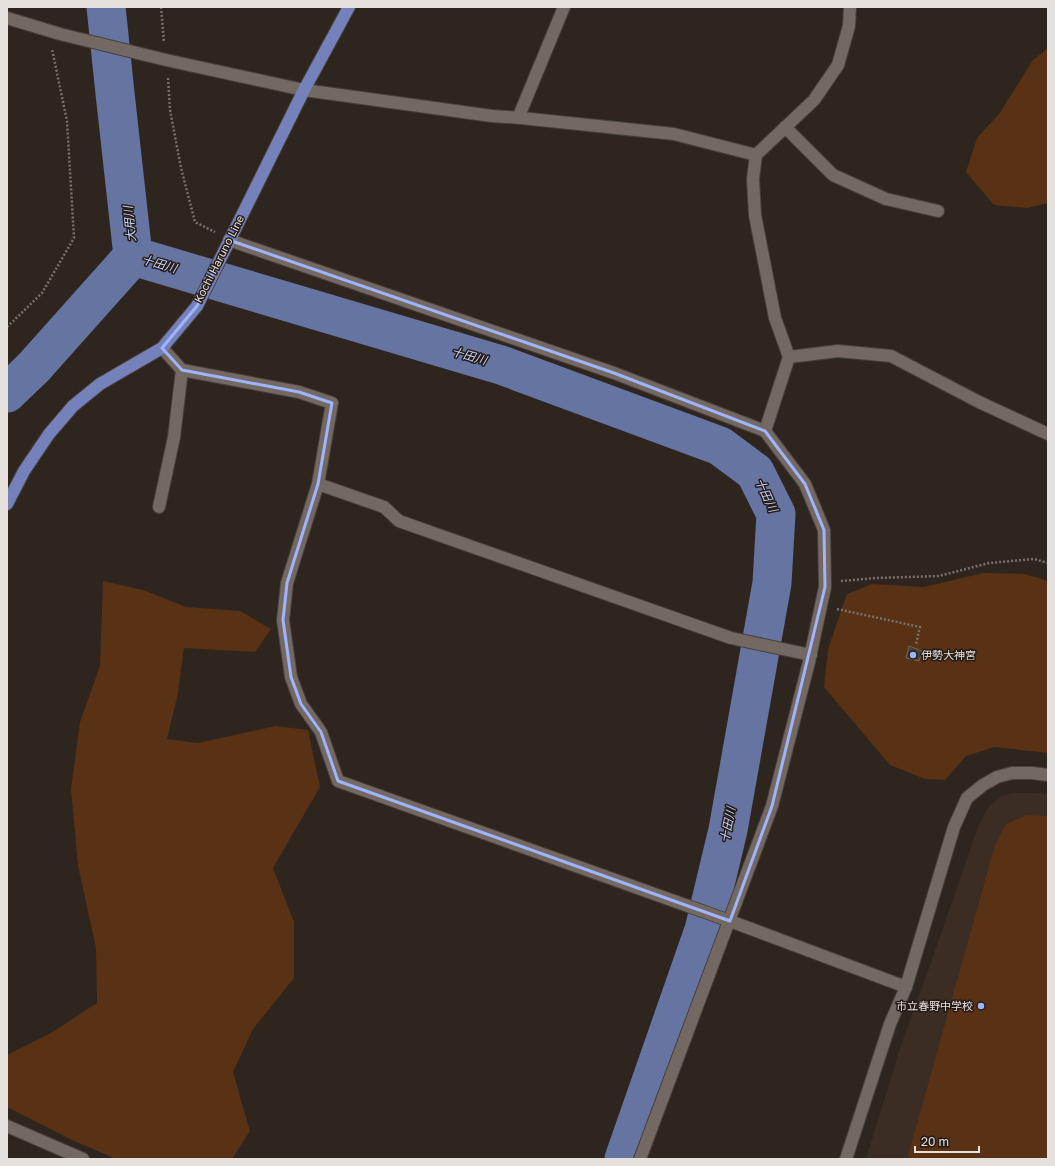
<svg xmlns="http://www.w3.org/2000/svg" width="1055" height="1166" font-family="'Golos Text','Noto Sans JP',sans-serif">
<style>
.built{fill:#3c2d24}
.green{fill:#593114}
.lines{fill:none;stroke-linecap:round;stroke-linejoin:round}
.river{stroke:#6674a2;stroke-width:39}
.building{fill:#493f38;stroke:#6f645e}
.minor-casing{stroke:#48413c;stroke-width:14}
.major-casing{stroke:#48413c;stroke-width:14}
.path{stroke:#79726c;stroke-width:2.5;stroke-dasharray:2 2;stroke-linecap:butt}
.minor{stroke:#736862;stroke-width:12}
.major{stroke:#7581bb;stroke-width:12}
.marked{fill:none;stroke:#9eb4fd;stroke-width:3;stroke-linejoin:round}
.poi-dot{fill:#9eb4fd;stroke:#241b16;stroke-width:1.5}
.labels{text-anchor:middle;stroke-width:3;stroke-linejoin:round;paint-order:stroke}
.street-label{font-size:11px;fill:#e7e1dd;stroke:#241b16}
.poi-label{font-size:11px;fill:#e7e1dd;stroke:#241b16;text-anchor:start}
.water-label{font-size:12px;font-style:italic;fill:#c5d3fe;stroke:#241b16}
</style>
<rect width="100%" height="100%" fill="#2e251f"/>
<polygon class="built" points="1012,793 1039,793 1048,794 1048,1159 866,1159 902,1042 928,971 979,824 989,806 1002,796"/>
<g class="green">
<polygon points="1048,48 1048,203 1027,208 994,205 966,172 977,138 999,114 1033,60"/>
<polygon points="983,573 1025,574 1048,581 1048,753 995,747 966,756 945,780 925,779 890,765 824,687 828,649 847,594 872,584 924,587"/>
<polygon points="103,581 143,590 186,607 240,611 271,629 255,652 184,648 178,693 167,739 198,743 276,726 308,730 320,787 273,868 294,922 294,978 253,1029 233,1072 250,1131 232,1159 116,1159 72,1140 7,1107 7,1055 51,1033 97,1003 96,948 78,866 71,789 80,722 100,666"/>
<polygon points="1027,815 1048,816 1048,1159 910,1159 908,1156 995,845 1006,824"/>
</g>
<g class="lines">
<g class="river">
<polyline points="133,256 501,365 720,446 755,472 776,514 772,583 728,830 704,930 624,1159"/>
<polyline points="7,393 34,367 133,256 115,93 106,7"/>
</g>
</g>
<polygon class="building" points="909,646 922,651 919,661 906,658"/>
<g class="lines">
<g class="minor-casing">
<g id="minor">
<polyline points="7,18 60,34 166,60 304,90 492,116 521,118 674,134 756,155"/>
<polyline points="521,118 521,111 564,7"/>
<polyline points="785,127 833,175 886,199 938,211"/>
<polyline points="229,240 614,373 765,431"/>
<polyline points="162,348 182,370 299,392 332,403 318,484 287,583 283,620 291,677 301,704 321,732 338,781 730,921 906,987"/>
<polyline points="789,357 838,351 891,356 979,402 1048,434"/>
<polyline points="318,484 384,507 399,521 731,638 811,655"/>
<polyline points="159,507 174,437 182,370"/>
<polyline points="7,1126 83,1159"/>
<polyline points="640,1159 772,806 809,662 825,587 824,530 805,484 765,431 789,357 775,318 755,215 753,179 756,155 814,100 838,65 849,26 850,7"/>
<polyline points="846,1159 890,1024 906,987 954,827 967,798 983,785 997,777 1012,773 1032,773 1048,775"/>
</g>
</g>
<g class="major-casing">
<polyline id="major" points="7,504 24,471 49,434 73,406 100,384 162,348 197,306 304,90 349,7"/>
</g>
<g class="path">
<polyline points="161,7 164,43"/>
<polyline points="168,78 170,110 181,168 195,222 215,232"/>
<polyline points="7,327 42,293 74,238 67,121 52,49"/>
<polyline points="841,581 876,578 939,576 989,563 1034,559 1048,563"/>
<polyline points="837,609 920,627 916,644"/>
</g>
<use href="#minor" class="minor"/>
<use href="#major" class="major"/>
</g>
<path class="marked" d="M229 240 614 373 765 431 805 484 824 530 825 587 772 806 730 921 338 781 321 732 301 704 291 677 283 620 287 583 318 484 332 403 299 392 182 370 162 348 197 306Z"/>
<g class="poi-dot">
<circle cx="913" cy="655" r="4"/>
<circle cx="981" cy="1006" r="4"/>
</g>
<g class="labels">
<g class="street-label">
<text transform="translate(219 259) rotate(-63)" y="4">Kochi Haruno Line</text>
</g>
<g class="poi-label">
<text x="921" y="659">伊勢大神宮</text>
<text x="973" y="1010" text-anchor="end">市立春野中学校</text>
</g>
<g class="water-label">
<text transform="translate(130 224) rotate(-96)" y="4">大用川</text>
<text transform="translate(159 264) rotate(16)" y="4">十田川</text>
<text transform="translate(469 356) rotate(16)" y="4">十田川</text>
<text transform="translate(766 495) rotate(65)" y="4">十田川</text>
<text transform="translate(728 825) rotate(-79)" y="4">十田川</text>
</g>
</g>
<rect width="1055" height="1166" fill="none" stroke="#e7e1dd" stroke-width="16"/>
<path d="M915 1146v6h64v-6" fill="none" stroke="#e7e1dd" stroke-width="2"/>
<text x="921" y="1146" font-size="12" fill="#e7e1dd" stroke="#241b16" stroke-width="3" paint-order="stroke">20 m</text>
</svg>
